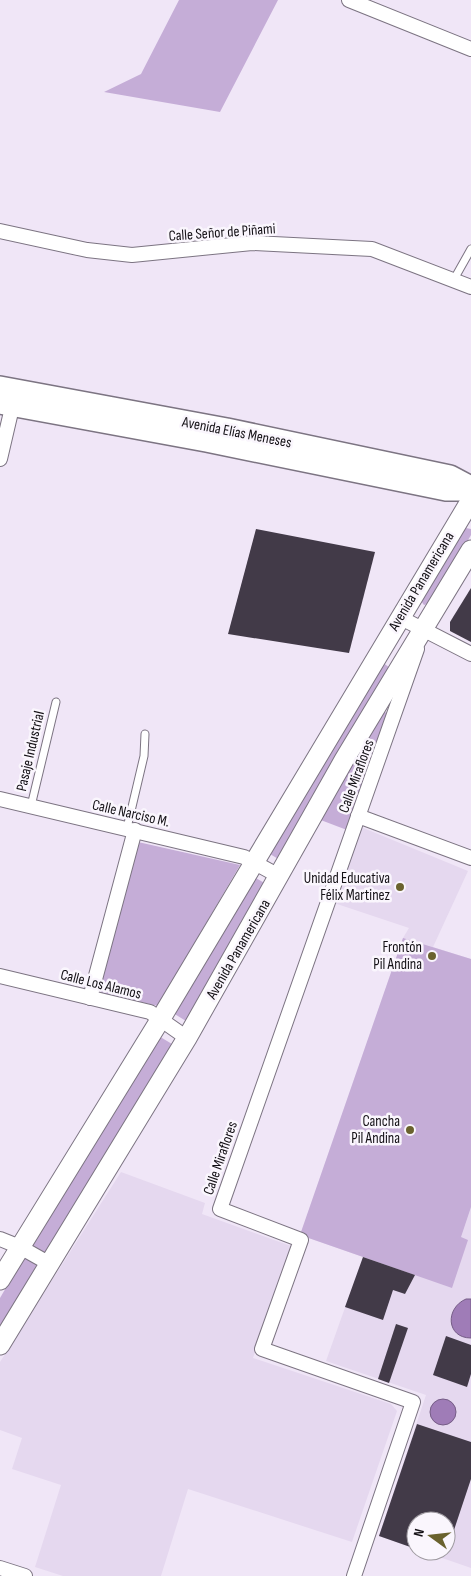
<svg xmlns="http://www.w3.org/2000/svg" width="471" height="1576" font-family="'Sofia Sans Condensed',sans-serif">
<style>
.built{fill:#e5d8ef}
.green{fill:#c5add7}
.water{fill:#9f7cb7;stroke:#755c86}
.building{fill:#423a48}
.lines{fill:none;stroke-linecap:round;stroke-linejoin:round}
.lane-casing{stroke:#7c7482;stroke-width:9}
.street-casing{stroke:#7c7482;stroke-width:16}
.secondary-casing{stroke:#7c7482;stroke-width:21}
.primary-casing{stroke:#7c7482;stroke-width:24}
.lane{stroke:#fff;stroke-width:7}
.street{stroke:#fff;stroke-width:14}
.secondary{stroke:#fff;stroke-width:19}
.primary{stroke:#fff;stroke-width:21}
.poi-dot{fill:#6a622e;stroke:#faf6fd;stroke-width:2}
.labels{text-anchor:middle;stroke-width:5;stroke-linejoin:round;paint-order:stroke}
.street-label{font-size:15px;fill:#131015;stroke:#faf6fd}
.poi-label{font-size:15px;fill:#131015;stroke:#faf6fd;text-anchor:end}
</style>
<rect width="100%" height="100%" fill="#f0e6f7"/>
<g class="built">
<polygon points="361,827 468,871 433,947 471,959 471,1568 422,1551 446,1551 446,1521 416,1521 416,1549 379,1536 426,1395 326,1361 363,1257 300,1235 403,938 409,928 334,903"/>
<polygon points="121,1172 205,1203 202,1214 291,1246 253,1358 391,1404 397,1411 352,1542 188,1489 161,1576 63,1576 35,1567 61,1485 12,1469 22,1438 0,1430 0,1362"/>
</g>
<g class="green">
<polygon points="179,0 278,0 220,112 104,92 141,74"/>
<polygon points="461,527 471,529 471,535 431,603 424,605 421,601"/>
<polygon points="382,662 390,668 280,860 270,854"/>
<polygon points="380,710 389,714 347,830 318,819"/>
<polygon points="138,842 240,865 158,1006 98,992"/>
<polygon points="254,877 268,885 186,1021 173,1013"/>
<polygon points="403,938 471,959 471,1207 461,1237 468,1240 452,1288 300,1235"/>
<polygon points="157,1035 172,1044 47,1254 31,1245"/>
<polygon points="24,1257 39,1267 0,1331 0,1298"/>
</g>
<g class="water">
<path d="M466 1299H471V1338C446 1338 445 1308 466 1299Z"/>
<circle cx="443" cy="1412" r="13"/>
</g>
<g class="building">
<polygon points="256,529 375,552 349,653 228,634"/>
<polygon points="471,588 471,642 450,631 450,622"/>
<polygon points="363,1257 415,1275 405,1294 393,1290 383,1320 345,1307"/>
<polygon points="396,1324 408,1328 389,1383 378,1379"/>
<polygon points="446,1336 471,1345 471,1374 467,1387 433,1375"/>
<polygon points="417,1424 471,1442 471,1479 448,1548 446,1521 416,1521 416,1549 379,1536"/>
</g>
<g class="lines">
<g class="lane-casing">
<g id="lane">
<polyline points="453,281 471,249"/>
<polyline points="31,806 56,702"/>
<polyline points="127,828 144,756 145,734"/>
</g>
</g>
<g class="street-casing">
<g id="street">
<polyline points="349,0 471,49"/>
<polyline points="0,231 87,250 132,255 252,243 372,249 471,287"/>
<polyline points="0,459 14,399"/>
<polyline points="399,617 471,654"/>
<polyline points="0,799 244,857 279,876"/>
<polyline points="358,816 471,858"/>
<polyline points="0,976 150,1012 187,1038"/>
<polyline points="90,998 135,830"/>
<polyline points="0,1239 20,1247 50,1264"/>
<polyline points="0,1568 25,1576"/>
<polyline points="354,1576 413,1402 262,1349 301,1240 220,1209 417,649"/>
</g>
</g>
<g class="secondary-casing">
<g id="secondary">
<polyline points="0,1280 160,1020 471,500"/>
<polyline points="0,1345 187,1038 344,760 471,550"/>
</g>
</g>
<g class="primary-casing">
<g id="primary">
<polyline points="0,387 227,429 450,476 471,487"/>
<polyline points="0,403 206,441 446,490 471,490"/>
</g>
</g>
<use href="#lane" class="lane"/>
<use href="#street" class="street"/>
<use href="#secondary" class="secondary"/>
<use href="#primary" class="primary"/>
</g>
<g class="poi-dot">
<circle cx="400" cy="887" r="5"/>
<circle cx="432" cy="956" r="5"/>
<circle cx="410" cy="1130" r="5"/>
</g>
<g class="labels">
<g class="street-label">
<text transform="translate(222 232) rotate(-4)" y="5">Calle Señor de Piñami</text>
<text transform="translate(237 432) rotate(11)" y="5">Avenida Elías Meneses</text>
<text transform="translate(421 581) rotate(-59)" y="5">Avenida Panamericana</text>
<text transform="translate(30 751) rotate(-77)" y="5">Pasaje Industrial</text>
<text transform="translate(356 776) rotate(-70)" y="5">Calle Miraflores</text>
<text transform="translate(131 813) rotate(13)" y="5">Calle Narciso M.</text>
<text transform="translate(238 949) rotate(-60)" y="5">Avenida Panamericana</text>
<text transform="translate(101 984) rotate(14)" y="5">Calle Los Alamos</text>
<text transform="translate(220 1158) rotate(-71)" y="5">Calle Miraflores</text>
</g>
<g class="poi-label">
<text x="390" y="883">Unidad Educativa<tspan x="390" dy="17">Félix Martinez</tspan></text>
<text x="422" y="952">Frontón<tspan x="422" dy="17">Pil Andina</tspan></text>
<text x="400" y="1126">Cancha<tspan x="400" dy="17">Pil Andina</tspan></text>
</g>
</g>
<g transform="translate(431 1536) rotate(285)"><circle r="24" fill="#faf6fd" stroke="#9e9aa0"/>
<path d="M0-4L9 19L0 12L-9 19Z" fill="#6a622e"/>
<text y="-8" font-size="14" font-weight="bold" text-anchor="middle" fill="#131015">N</text>
</g>
</svg>
